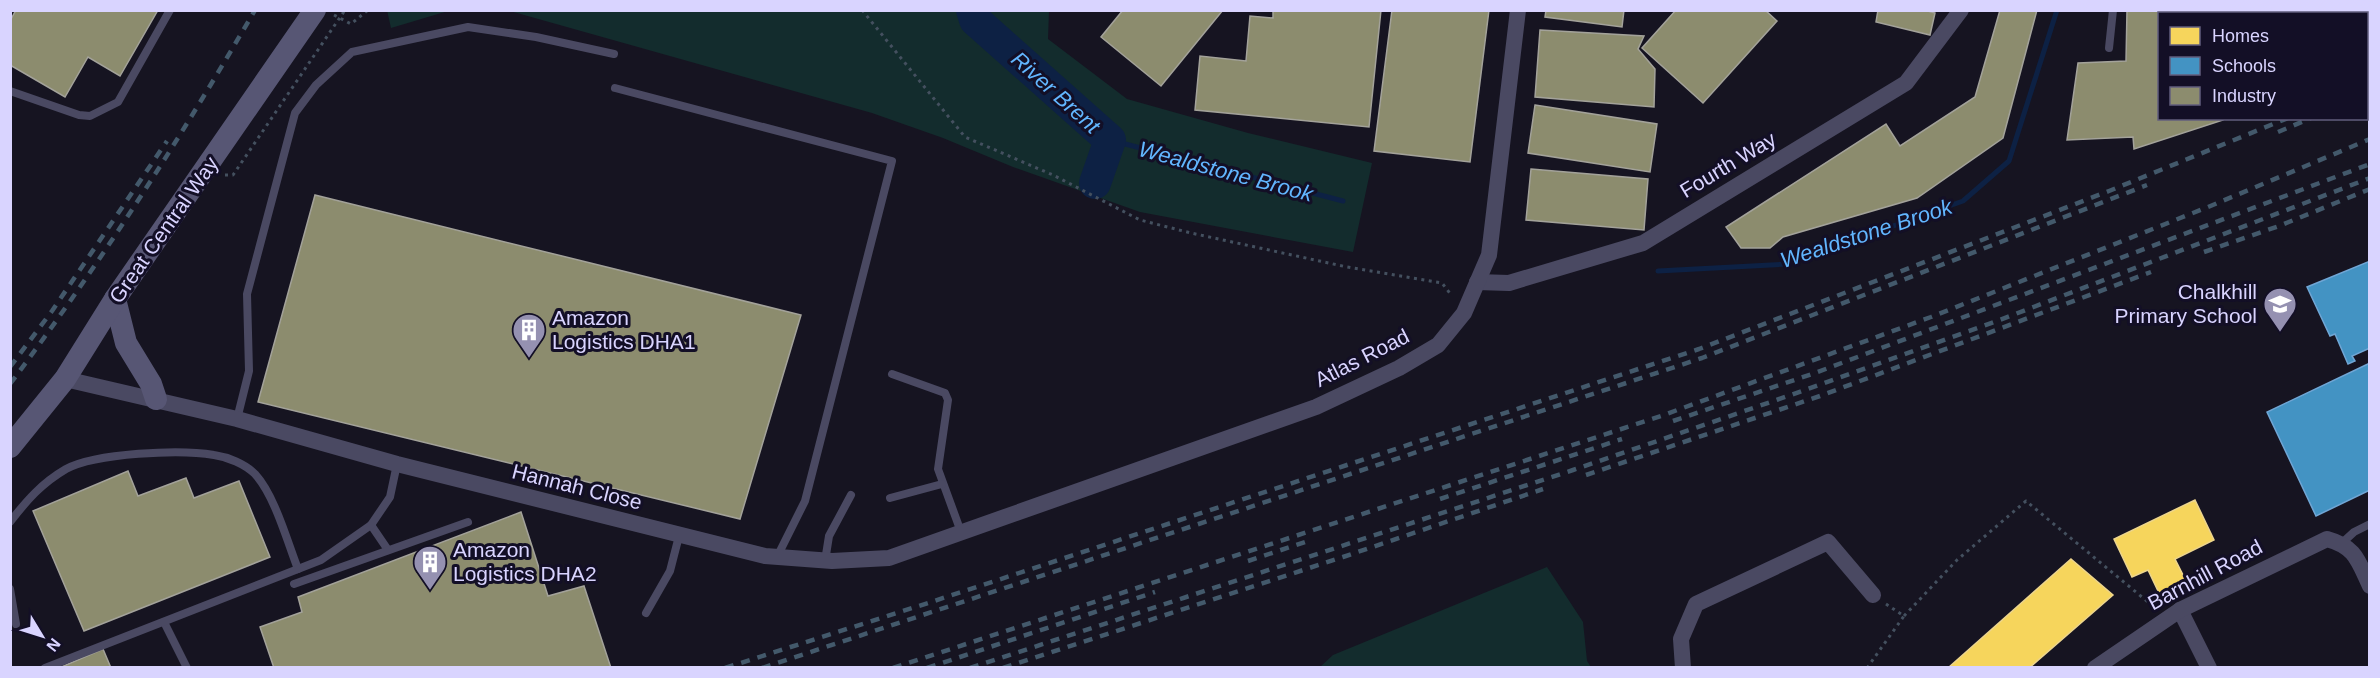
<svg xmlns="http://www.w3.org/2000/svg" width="2380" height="678" font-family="Helvetica,sans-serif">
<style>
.green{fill:#132c2d}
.homes{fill:#f6d55c;stroke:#edd58d;stroke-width:1.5}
.schools{fill:#4393c3;stroke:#70a6d5;stroke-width:1.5}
.industry{fill:#8c8c6e;stroke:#a3a29a;stroke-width:1.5}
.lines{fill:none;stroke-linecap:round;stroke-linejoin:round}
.stream{stroke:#0d2144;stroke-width:5}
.river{stroke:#0d2144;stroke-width:32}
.path{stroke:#44505f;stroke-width:3;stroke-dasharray:3 4.5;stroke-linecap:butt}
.lane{stroke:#4a4962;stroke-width:8}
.street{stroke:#4a4962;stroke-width:16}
.secondary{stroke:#575674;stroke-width:22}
.rail{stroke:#43596b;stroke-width:4.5;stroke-dasharray:9 8;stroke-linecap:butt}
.labels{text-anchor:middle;stroke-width:6;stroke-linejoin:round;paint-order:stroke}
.street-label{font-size:21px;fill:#d9d4ff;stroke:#130f26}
.poi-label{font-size:21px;fill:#d9d4ff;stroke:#130f26;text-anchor:start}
.water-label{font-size:22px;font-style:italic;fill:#62b6ff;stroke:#130f26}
</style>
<rect width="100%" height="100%" fill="#161421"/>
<g class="green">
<polygon points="387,10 448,10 448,11 391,28"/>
<polygon points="510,11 1049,11 1048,39 1127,99 1248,133 1372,163 1353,252 1140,212 1013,167 943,138 872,113"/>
<polygon points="1547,567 1583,622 1587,661 1591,667 1320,667 1333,655"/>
</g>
<g class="homes">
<polygon points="2195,500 2214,540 2175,559 2186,581 2159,593 2148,570 2132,577 2114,539"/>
<polygon points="2071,559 2113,595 2029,668 1948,668"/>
</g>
<g class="schools">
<polygon points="2370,261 2370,348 2352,356 2355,361 2348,364 2335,334 2330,336 2307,287"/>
<polygon points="2370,363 2370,490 2316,516 2267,412"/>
</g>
<g class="industry">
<polygon points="16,10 158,10 120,76 88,57 65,97 10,65 10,21"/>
<polygon points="1123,10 1223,10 1161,86 1101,37"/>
<polygon points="1273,10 1381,10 1369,127 1195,110 1200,56 1246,61 1250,16 1273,18"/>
<polygon points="1392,10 1489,10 1470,162 1374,151"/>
<polygon points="1546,10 1624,10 1622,27 1545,17"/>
<polygon points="1676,10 1765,10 1777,21 1703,103 1642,48"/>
<polygon points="1878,10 1924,10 1935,13 1930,35 1876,22"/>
<polygon points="2000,10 2037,10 2003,138 1917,198 1783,237 1770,248 1741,248 1726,227 1886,124 1900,146 1975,97"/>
<polygon points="2127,10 2222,10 2222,14 2160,14 2160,118 2223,118 2223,120 2134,149 2133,137 2067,140 2078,63 2126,61"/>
<polygon points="1540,30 1644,36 1638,49 1655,69 1654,107 1535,97"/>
<polygon points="1535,105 1657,124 1650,172 1528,153"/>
<polygon points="1531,169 1648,179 1644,230 1526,220"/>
<polygon points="315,195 801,315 740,519 258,402"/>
<polygon points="128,471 138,496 186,478 194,498 239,481 270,557 84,631 33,511"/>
<polygon points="521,512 548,596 584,586 611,668 274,668 260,627 302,612 298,597"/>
<polygon points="103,649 111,668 59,668"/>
</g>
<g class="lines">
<g class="stream">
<polyline points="1110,140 1343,201"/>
<polyline points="1658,271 1787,264 1963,201 2009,161 2057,10"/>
</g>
<polyline class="river" points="972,10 975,20 1110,140 1095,183"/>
<g class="path">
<polyline points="862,10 965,137 1053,175 1140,220 1191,233 1347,267 1442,283 1452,296"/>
<polyline points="334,15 351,24 368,10"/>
<polyline points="225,175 233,175 345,10"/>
<polyline points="1904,616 1957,560 2026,501 2154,607"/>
<polyline points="1867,668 1904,616 1886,604"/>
</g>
<g class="lane">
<polyline points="2109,48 2113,10"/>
<polyline points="615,88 892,161 805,501 777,557"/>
<polyline points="10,91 79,115 90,116 118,102 170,10"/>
<polyline points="892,374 945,393 948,400 938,469 961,532"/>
<polyline points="237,419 249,371 247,294 295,113 316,85 352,52 468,27 536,37 614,54"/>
<polyline points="890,498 942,484"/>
<path d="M10 522C27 500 42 483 66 469 96 453 180 449 214 455 228 457 245 464 255 474 275 496 287 541 298 569"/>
<polyline points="371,525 388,550"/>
<polyline points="2342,543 2354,532 2370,524"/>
<polyline points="825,561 829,536 851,495"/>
<polyline points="294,584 468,522"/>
<polyline points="10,589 16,624"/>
<polyline points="646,613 670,571 679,536"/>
<polyline points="164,622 187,668"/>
<polyline points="45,668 321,560 371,525 390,497 397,464"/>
</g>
<g class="street">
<polyline points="1477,282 1509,283 1643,243 1906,83 1961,10"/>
<polyline points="65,379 237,419 397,464 765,556 832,561 889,558 1316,407 1399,368 1438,345 1464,313 1489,255 1518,10"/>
<polyline points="2180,610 2209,668"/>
<polyline points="1683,668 1681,639 1696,604 1828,542 1873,595"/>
<path d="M2095 668 2180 610 2327 539C2356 547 2358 561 2370 586"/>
</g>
<g class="secondary">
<polyline points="115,299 126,343 151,384 156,399"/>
<polyline points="10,447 65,379 115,299 315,10"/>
</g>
<g class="rail">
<polyline points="2366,85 2370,84"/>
<polyline points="2366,96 2370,95"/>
<polyline points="2278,132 2311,118"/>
<polyline points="2204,252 2279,226 2370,189"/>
<polyline points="10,367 52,311 167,141"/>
<path d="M10 384C100 264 180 139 255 10"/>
<polyline points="1673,421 1815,373 2370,164"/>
<polyline points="1586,475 1820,396 2151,272"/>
<polyline points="1440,499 1622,439"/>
<polyline points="1248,561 1311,540"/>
<polyline points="725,668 928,603 1699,349 2109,191 2288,118"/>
<polyline points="762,668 1702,358 2147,185"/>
<polyline points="893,668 1661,416 1931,317 2208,207 2370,139"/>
<polyline points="927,668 1155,592"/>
<polyline points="970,668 1573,470 1788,396 1997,321 2370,178"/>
<polyline points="1003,668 1343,557 1543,489"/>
</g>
</g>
<defs>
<g id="school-pin" transform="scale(1.725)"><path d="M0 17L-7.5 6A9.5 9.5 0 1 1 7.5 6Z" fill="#9591b1" stroke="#130f26"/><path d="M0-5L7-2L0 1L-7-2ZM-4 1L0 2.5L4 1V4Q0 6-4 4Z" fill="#fff"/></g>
<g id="building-pin" transform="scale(1.725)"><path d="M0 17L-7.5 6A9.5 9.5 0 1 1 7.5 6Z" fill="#9591b1" stroke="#130f26"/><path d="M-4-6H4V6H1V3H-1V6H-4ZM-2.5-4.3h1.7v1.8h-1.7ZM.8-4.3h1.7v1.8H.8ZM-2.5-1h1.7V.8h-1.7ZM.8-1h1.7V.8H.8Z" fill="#fff"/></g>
</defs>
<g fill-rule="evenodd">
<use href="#school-pin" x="2280" y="304"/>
<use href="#building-pin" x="529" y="330"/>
<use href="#building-pin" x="430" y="562"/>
</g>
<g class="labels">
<g class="street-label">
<text transform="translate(1728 165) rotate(-31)" y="7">Fourth Way</text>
<text transform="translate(164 230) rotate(-55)" y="7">Great Central Way</text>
<text transform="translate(1362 358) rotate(-27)" y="7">Atlas Road</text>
<text transform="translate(577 487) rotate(14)" y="7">Hannah Close</text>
<text transform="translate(2205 575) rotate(-28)" y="7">Barnhill Road</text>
</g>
<g class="poi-label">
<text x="2257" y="299" text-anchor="end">Chalkhill<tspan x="2257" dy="24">Primary School</tspan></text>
<text x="552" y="325">Amazon<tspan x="552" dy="24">Logistics DHA1</tspan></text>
<text x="453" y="557">Amazon<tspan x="453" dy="24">Logistics DHA2</tspan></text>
</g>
<g class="water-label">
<text transform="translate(1056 92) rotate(42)" y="8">River Brent</text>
<text transform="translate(1226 171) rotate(15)" y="8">Wealdstone Brook</text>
<text transform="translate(1866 233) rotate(-18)" y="8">Wealdstone Brook</text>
</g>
</g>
<rect width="2380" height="678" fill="none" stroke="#d9d4ff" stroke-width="24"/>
<rect x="2158" y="12" width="210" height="108" fill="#130f26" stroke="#625e7d" stroke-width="1.5"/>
<rect x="2170" y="27" width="30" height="18" fill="#f6d55c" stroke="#625e7d" stroke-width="1.5"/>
<text x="2212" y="42" font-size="18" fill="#d9d4ff">Homes</text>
<rect x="2170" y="57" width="30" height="18" fill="#4393c3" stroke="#625e7d" stroke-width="1.5"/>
<text x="2212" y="72" font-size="18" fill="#d9d4ff">Schools</text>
<rect x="2170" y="87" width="30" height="18" fill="#8c8c6e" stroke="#625e7d" stroke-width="1.5"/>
<text x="2212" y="102" font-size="18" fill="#d9d4ff">Industry</text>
<g transform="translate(42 636) rotate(128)" stroke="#130f26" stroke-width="4.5" paint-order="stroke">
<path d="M0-4.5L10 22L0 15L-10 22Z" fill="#d9d4ff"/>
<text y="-9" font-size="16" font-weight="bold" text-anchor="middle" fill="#d9d4ff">N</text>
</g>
</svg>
